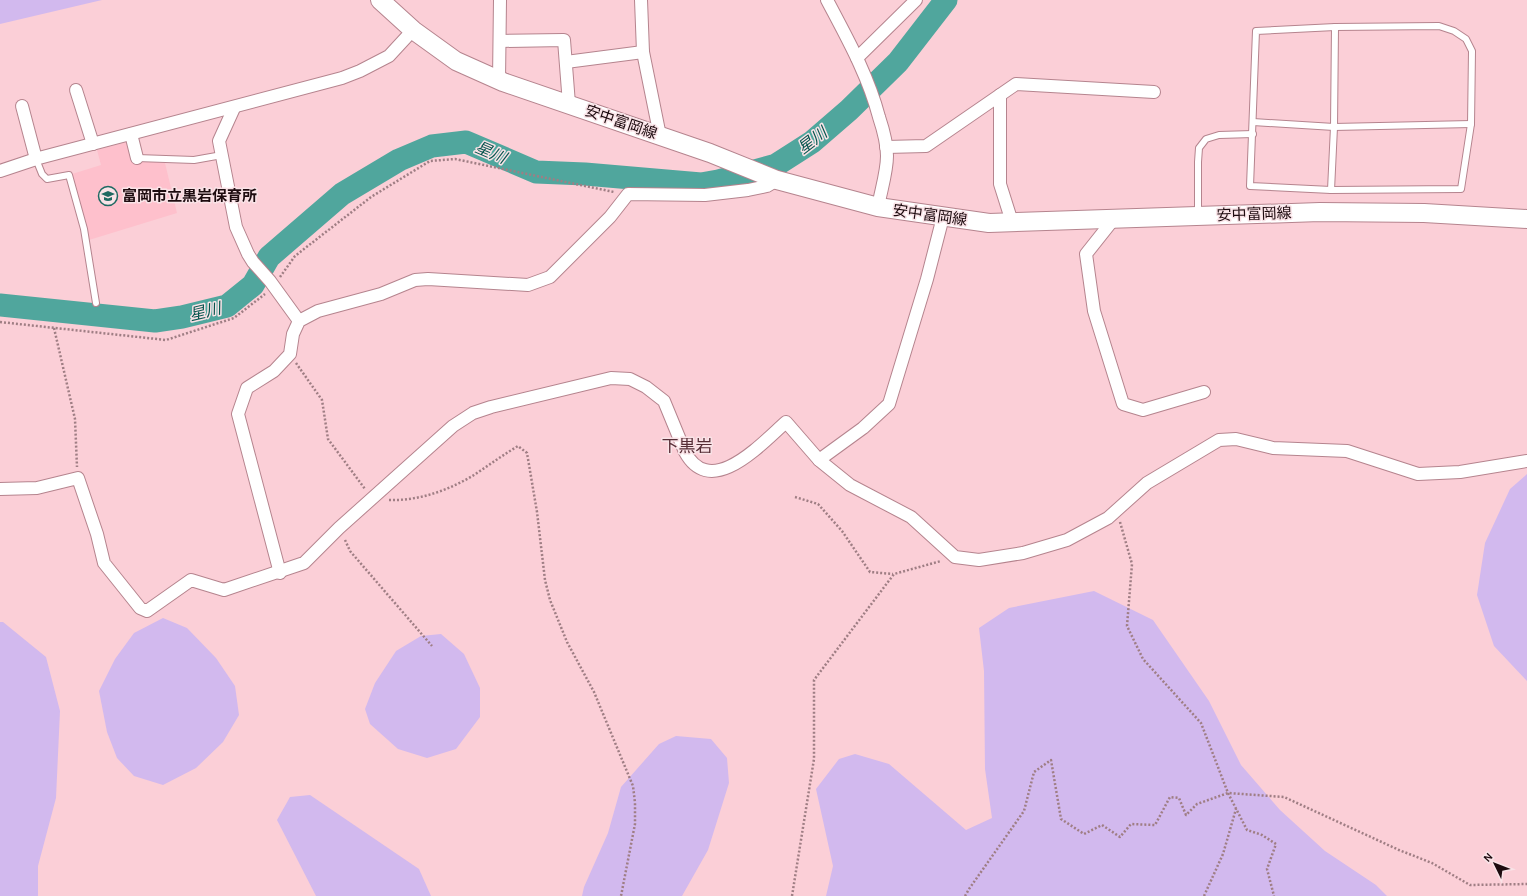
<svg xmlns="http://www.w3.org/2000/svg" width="1527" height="896" font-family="Karla,'Noto Sans JP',sans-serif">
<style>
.built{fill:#fec0cc}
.green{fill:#d2b9ee}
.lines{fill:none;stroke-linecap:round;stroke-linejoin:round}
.river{stroke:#50a69d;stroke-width:23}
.service-casing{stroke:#b5848e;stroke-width:8}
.minor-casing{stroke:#b5848e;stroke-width:14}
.secondary-casing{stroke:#b5848e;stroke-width:20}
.path{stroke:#9f7e84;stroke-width:2.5;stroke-dasharray:2 2;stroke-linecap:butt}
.service{stroke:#fff;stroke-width:6}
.minor{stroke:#fff;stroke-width:12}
.secondary{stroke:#fff;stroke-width:18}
.labels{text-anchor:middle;stroke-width:3;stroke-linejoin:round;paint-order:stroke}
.street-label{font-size:15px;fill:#1d0b0f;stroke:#f9e3e7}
.poi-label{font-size:15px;font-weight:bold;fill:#1d0b0f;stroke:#f9e3e7;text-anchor:start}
.water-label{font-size:16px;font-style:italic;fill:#06554e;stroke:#f9e3e7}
.quarter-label{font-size:17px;fill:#562d36;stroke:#f9e3e7}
</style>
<rect width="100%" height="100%" fill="#fbcfd7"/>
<polygon class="built" points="127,142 132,160 165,163 177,213 89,240 88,230 72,174 101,165 97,150"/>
<g class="green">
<polygon points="0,0 102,0 0,24"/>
<polygon points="1527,474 1527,681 1494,646 1477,595 1485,543 1510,489"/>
<polygon points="1094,591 1153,620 1209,701 1241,765 1280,810 1325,851 1376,885 1387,896 826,896 833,866 816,789 839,759 855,754 889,764 966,830 992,818 985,769 984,671 979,628 1009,608"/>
<polygon points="163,618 187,628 216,658 235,686 239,715 223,742 196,768 163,785 134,776 117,758 107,732 99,691 115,659 134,633"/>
<polygon points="0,622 3,622 46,657 60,711 56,798 38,866 38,896 0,896"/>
<polygon points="441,634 464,654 480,688 480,717 456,749 427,758 398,749 370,724 365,709 375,683 396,651 421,636"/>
<polygon points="676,736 711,739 727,758 729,783 708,850 682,896 582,896 584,887 608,833 621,787 659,744"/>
<polygon points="310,795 419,869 431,896 316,896 277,820 290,797"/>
</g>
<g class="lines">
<polyline class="river" points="0,305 155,321 182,317 227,306 253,285 269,257 342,194 399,160 432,146 466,142 536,172 585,174 701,184 718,181 776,165 812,142 849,110 898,62 946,0"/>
<g class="service-casing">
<g id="service">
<polygon points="1439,26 1454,31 1466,39 1472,51 1471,124 1461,189 1331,190 1250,186 1256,31 1335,27"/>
<polyline points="1253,122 1334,127 1471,124"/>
<polyline points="137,158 194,160 222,155"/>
<polyline points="36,159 42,174 47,179 69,175 84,229 96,303"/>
<polyline points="1331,190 1334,127 1335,27"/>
<polyline points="1198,214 1198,162 1199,148 1206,139 1219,135 1253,134"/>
</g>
</g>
<g class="minor-casing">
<g id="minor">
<polyline points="641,0 643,52 660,136"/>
<path d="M827 0C847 38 868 75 879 117 883 129 887 142 887 156 887 172 881 190 878 207"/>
<polyline points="500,41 564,40 569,104"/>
<polyline points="857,58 916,0"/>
<polyline points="566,62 643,52"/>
<polyline points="499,80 500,0"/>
<polyline points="76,90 93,144"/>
<polyline points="1000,95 1000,184 1012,222"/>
<polyline points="22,106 36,159"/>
<polyline points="234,108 219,141 236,227 248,254 253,262 270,281 299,321"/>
<polyline points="131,134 137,158"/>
<polyline points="886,147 926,146 1016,84 1154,92"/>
<polyline points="0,171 39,158 342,78 360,71 389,56 413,30"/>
<polyline points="1113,220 1086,254 1094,311 1123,404 1143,410 1204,392"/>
<polyline points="819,460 863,428 889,404 927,279 943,217"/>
<path d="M0 489 37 488 78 478 97 534 104 563 140 608 147 611 191 580 224 590 304 563 339 528 453 426 473 413 491 407 611 378 630 379 646 387 664 401 685 452C711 500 761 444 786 422L819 460 850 485 911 517 955 557 979 560 1023 553 1067 540 1108 518 1147 483 1219 440 1236 439 1273 448 1347 451 1418 474 1460 472 1527 461"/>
<polyline points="280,573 238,414 247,388 274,371 290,354 293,334 299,321 318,311 381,294 415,280 428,279 528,285 550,277 610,217 628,194 705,195 748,190 767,186 777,180"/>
</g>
</g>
<g class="secondary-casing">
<polyline id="secondary" points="380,0 413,30 456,61 503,82 710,153 777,180 878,207 989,223 1320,212 1424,213 1527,219"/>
</g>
<g class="path">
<polyline points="280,277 295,256 371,197 430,161 455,159 614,192"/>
<polyline points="0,322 166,340 234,318 265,294"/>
<polyline points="54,328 75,419 77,467"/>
<polyline points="296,363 322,400 328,439 365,489"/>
<polyline points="795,497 818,504 842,531 870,572 893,574"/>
<path d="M389 500C419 501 449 490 474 475 489 465 503 455 518 446L527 453 537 512 545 580 550 600 567 642 594 692 633 786 635 803V824L621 896"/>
<polyline points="1120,522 1132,564 1127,626 1143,659 1201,723 1228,793 1247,830 1262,835 1276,844 1267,869 1274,896"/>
<polyline points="345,540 350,551 432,646"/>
<polyline points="792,896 814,759 814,680 894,574 941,561"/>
<polyline points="965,896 969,889 1024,811 1034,772 1051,760 1061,819 1084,834 1102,825 1120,837 1131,824 1155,825 1170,797 1179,798 1186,815 1197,804 1228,793 1284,797 1399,850 1432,863 1470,885 1527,884"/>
<polyline points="1204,896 1223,854 1236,809"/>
</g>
<use href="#service" class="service"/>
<use href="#minor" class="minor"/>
<use href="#secondary" class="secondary"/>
</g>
<defs>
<g id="school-ring" transform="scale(1)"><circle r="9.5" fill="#f9e3e7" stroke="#1f6962" stroke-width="1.5"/><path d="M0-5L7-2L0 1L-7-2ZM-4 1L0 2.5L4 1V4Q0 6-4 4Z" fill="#1f6962"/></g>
</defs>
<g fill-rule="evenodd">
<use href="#school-ring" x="108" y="196"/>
</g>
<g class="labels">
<g class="street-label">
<text transform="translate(621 122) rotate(19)" y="5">安中富岡線</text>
<text transform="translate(1254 214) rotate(-2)" y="5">安中富岡線</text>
<text transform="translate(930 215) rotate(8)" y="5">安中富岡線</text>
</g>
<g class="poi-label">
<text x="122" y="201">富岡市立黒岩保育所</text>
</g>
<g class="water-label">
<text transform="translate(812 140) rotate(-37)" y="6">星川</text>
<text transform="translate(491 152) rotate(23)" y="6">星川</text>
<text transform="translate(205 311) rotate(-13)" y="6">星川</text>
</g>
<g class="quarter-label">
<text x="687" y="452">下黒岩</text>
</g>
</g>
<g transform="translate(1495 864) rotate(313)" stroke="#f9e3e7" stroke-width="3" paint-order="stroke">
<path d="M0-3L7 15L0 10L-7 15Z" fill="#1d0b0f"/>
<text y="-6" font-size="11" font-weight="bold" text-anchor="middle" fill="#1d0b0f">N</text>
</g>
</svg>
